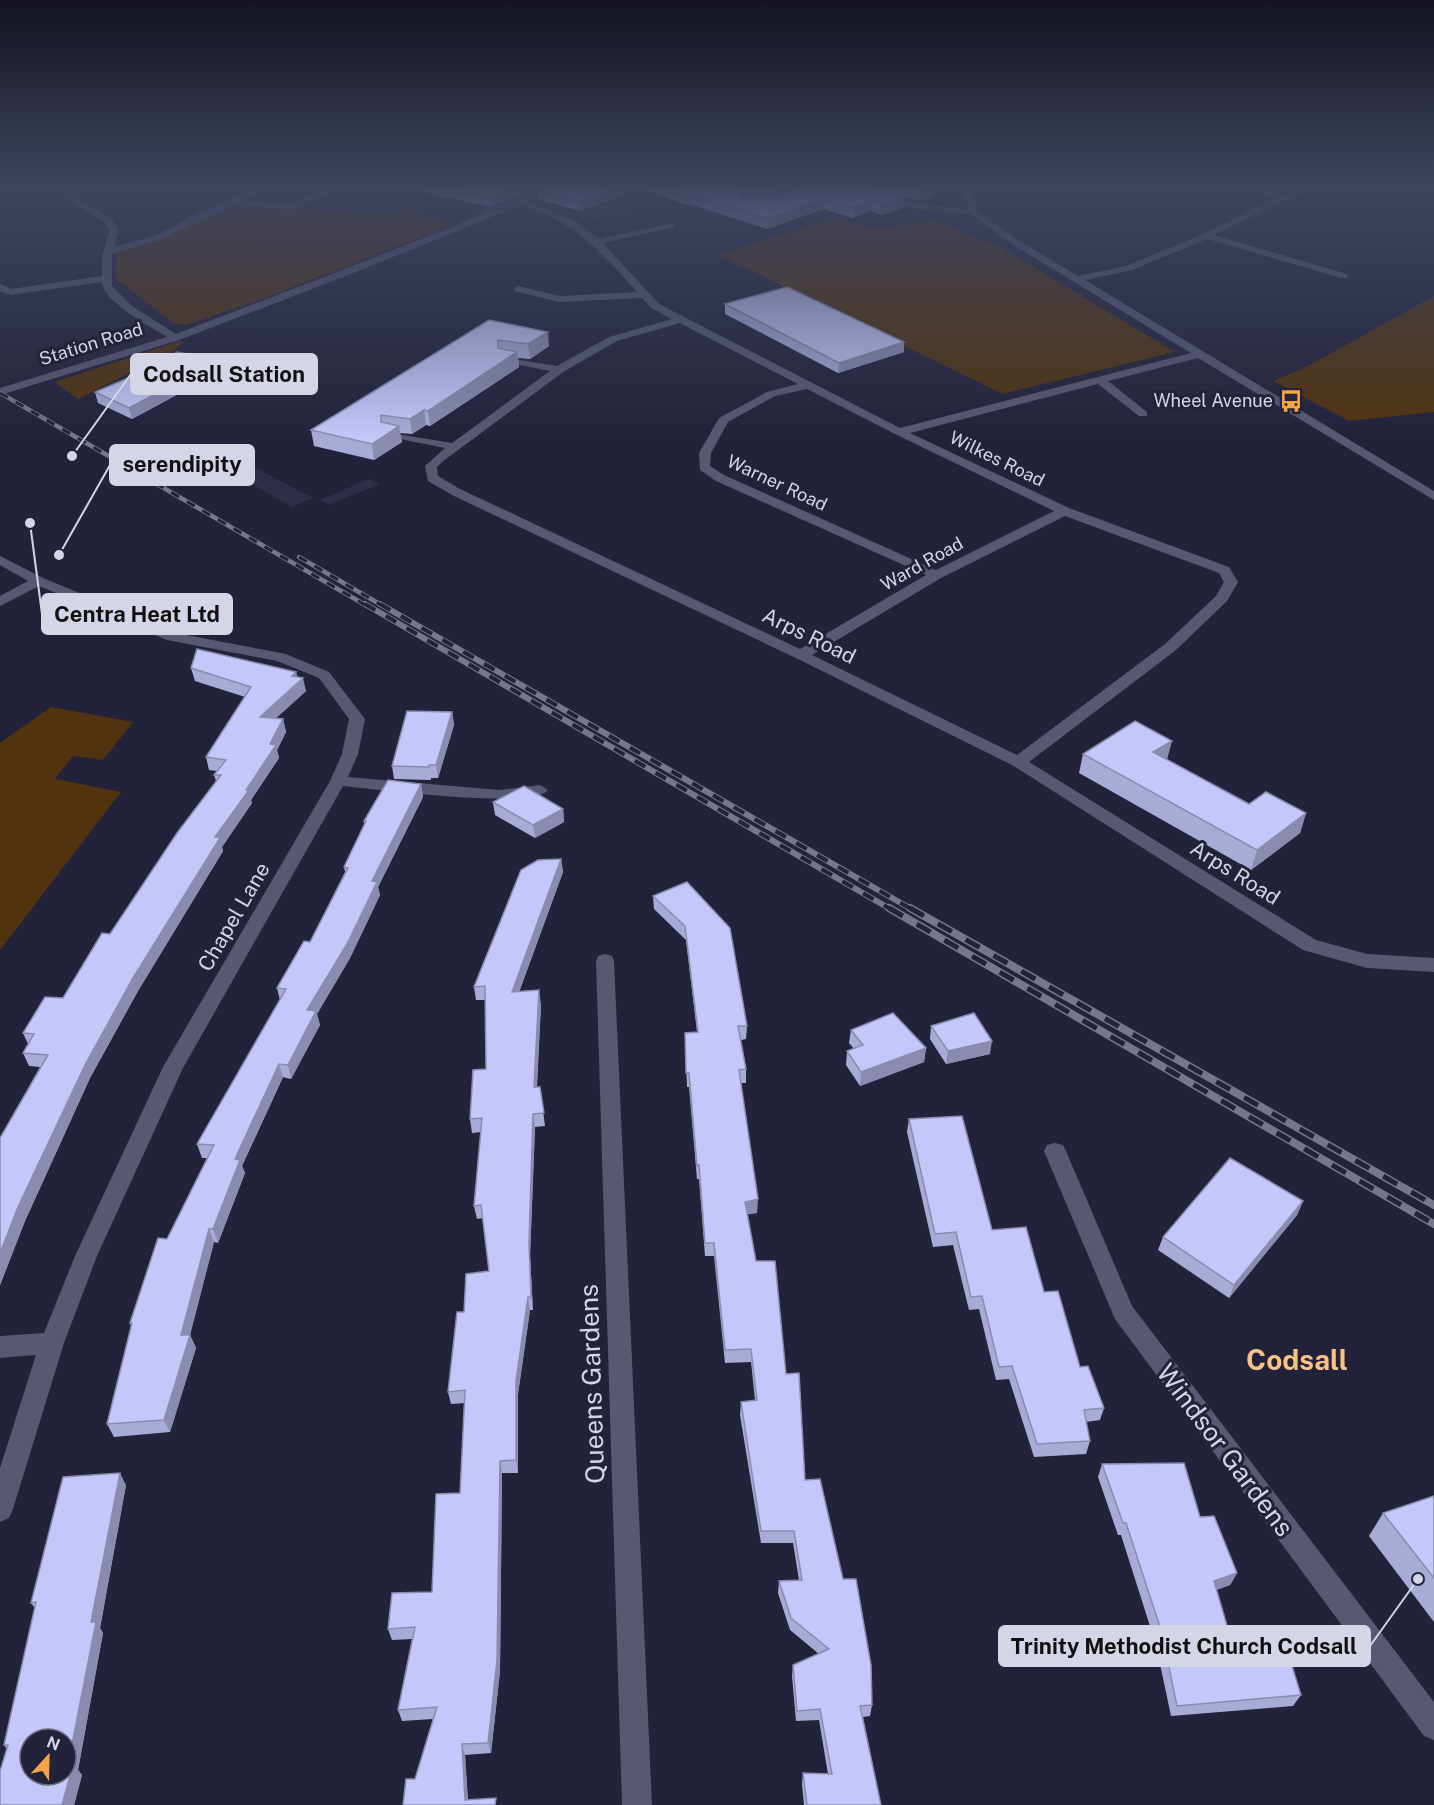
<svg xmlns="http://www.w3.org/2000/svg" width="1434" height="1805" font-family="'Public Sans',sans-serif">
<style>
.built{fill:#2e2e4b}
.green{fill:#52330f}
.lines{fill:none;stroke-linecap:round;stroke-linejoin:round}
.minor{fill:#575874;fill-rule:evenodd}
.rail-far2-casing{stroke:#76768c;stroke-width:4.5}
.rail-far1-casing{stroke:#76768c;stroke-width:6}
.rail-casing{stroke:#76768c;stroke-width:8}
.rail-far2{stroke:#22223b;stroke-width:3;stroke-dasharray:9;stroke-linecap:butt}
.rail-far1{stroke:#22223b;stroke-width:4;stroke-dasharray:12;stroke-linecap:butt}
.rail{stroke:#22223b;stroke-width:5;stroke-dasharray:16;stroke-linecap:butt}
.wall{fill:#a9abd7;fill-rule:evenodd}
.shaded-wall{fill:#8a8baf}
.building{fill:#c5c7fa;stroke:#8a8baf;stroke-width:1.5;fill-rule:evenodd}
.labels{text-anchor:middle;stroke-width:6;stroke-linejoin:round;paint-order:stroke}
.far-street-label{font-size:18px;fill:#d4d5e6;stroke:#22223b}
.far-poi-label{font-size:18px;fill:#d4d5e6;stroke:#22223b;text-anchor:end}
.street-label{font-size:21px;fill:#d4d5e6;stroke:#22223b}
.near-street-label{font-size:26px;fill:#d4d5e6;stroke:#22223b}
.near-quarter-label{font-size:28px;font-weight:bold;fill:#fbc287;stroke:#22223b}
.leader{fill:none;stroke:#d4d5e6;stroke-width:2}
.callout-dot{fill:#d4d5e6;stroke:#22223b;stroke-width:2}
.callout{fill:#d4d5e6;stroke:#d4d5e6;stroke-width:2}
.callout-label{font-size:22px;text-anchor:middle;font-weight:bold;fill:#111}
</style>
<rect width="100%" height="100%" fill="#22223b"/>
<g class="built">
<polygon points="457,186 605,188 660,203 591,222 524,195 503,200"/>
<polygon points="239,459 313,498 292,507 221,466"/>
<polygon points="369,479 380,484 329,505 320,500"/>
</g>
<g class="green">
<polygon points="240,203 288,210 300,208 386,213 404,208 454,224 260,300 186,325 175,324 115,278 118,251 150,244 175,234 199,219"/>
<polygon points="835,217 879,230 931,219 1000,247 1175,352 1002,394 720,255"/>
<polygon points="1434,296 1434,412 1349,421 1273,381 1308,366"/>
<polygon points="180,341 183,342 175,350 78,399 55,382"/>
<polygon points="51,707 133,722 103,760 73,756 55,779 121,792 0,950 0,743"/>
</g>
<g class="lines">
<g class="minor">
<path d="M47 186H57L112 219 119 231 114 247 157 235 194 215 260 186H271L243 200 290 204 335 186H346L291 210 235 204 163 239 112 254V286L132 306 176 334C267 299 359 264 449 228 477 216 537 186 564 186L529 201 578 223 599 239 674 223V227L603 243 659 304 900 428 1191 353 1010 243 971 214 921 210 841 186H854L921 204 968 209V202L960 186H968L976 202 977 211 1016 239 1078 276 1126 266 1203 234 1274 198 1238 186C1253 186 1265 192 1280 195 1292 196 1311 186 1326 186L1285 200 1214 235 1347 274V278H1341L1207 239 1132 270 1085 280 1434 491V500L1198 358 1108 381 1147 412V416H1139L1098 384 910 433 1069 508 1229 567 1238 582 1227 601 1176 650 1029 762 1316 940 1367 954 1434 958V972L1367 968 1303 950 1012 765 796 658 452 495 428 481 425 466 445 448 385 436V432L452 443 550 371 501 361V357L557 366 609 337 672 319 651 308 642 298 559 302 515 291V287L518 286 559 296 637 292C599 249 578 225 522 205L346 276 179 340 0 395V388L167 337C151 327 102 301 102 282L10 295 0 291V284L11 289 102 276V256L109 231 105 223ZM680 323 798 384 767 392 719 418 699 453 700 470 716 481 926 575 800 649 460 489 438 476 437 467 442 462 563 372 617 341ZM807 389 895 434 1054 511 936 570 724 475 710 466 711 453 728 422 775 396ZM1065 516 1219 573 1224 582 1216 596 1165 644 1017 755 812 655 941 578Z"/>
<polygon points="1010,186 1024,186 1012,191 1008,188"/>
<polygon points="1426,186 1434,186 1434,190 1427,188"/>
<path d="M0 556 43 578 176 633 286 654 329 672 365 719 358 754 348 777 499 790 540 785 548 790C534 810 373 789 343 786L183 1068 97 1256 64 1343 13 1509 9 1518 0 1522V1468L36 1355 0 1358V1336L44 1333 75 1256 163 1067 330 781 342 754 349 719 319 678 277 661 167 640 39 586 0 606V596L28 581 0 565Z"/>
<polygon points="605,954 612,956 614,961 652,1805 622,1805 596,961 598,956"/>
<polygon points="1055,1143 1063,1145 1066,1151 1132,1306 1434,1702 1434,1740 1424,1736 1115,1319 1044,1151 1047,1145"/>
</g>
<g class="rail-far2-casing">
<g id="rail-far2">
<polyline points="0,393 367,606"/>
<polyline points="299,557 383,606"/>
</g>
</g>
<g class="rail-far1-casing">
<g id="rail-far1">
<polyline points="365,604 892,910"/>
<polyline points="380,604 913,910"/>
</g>
</g>
<g class="rail-casing">
<g id="rail">
<polyline points="889,908 1434,1224"/>
<polyline points="910,908 1434,1205"/>
</g>
</g>
<use href="#rail-far2" class="rail-far2"/>
<use href="#rail-far1" class="rail-far1"/>
<use href="#rail" class="rail"/>
</g>
<g class="wall">
<path d="M396 186H936L935 195 920 201 904 197V207L881 215 870 210 853 218 823 209 767 229 689 204 686 205 639 188 580 211 538 199V190L541 188 490 207ZM793 192 778 197 744 198 777 197Z"/>
<polygon points="725,304 904,342 904,352 838,373 725,314"/>
<polygon points="489,320 549,346 530,359 518,358 519,367 430,426 426,425 412,434 400,433 402,442 374,460 314,446 311,430"/>
<polygon points="221,371 132,419 98,403 95,392 142,372"/>
<polygon points="191,668 296,672 297,677 306,691 276,718 283,719 286,732 277,750 279,758 251,800 252,803 222,847 223,851 138,991 90,1078 25,1221 0,1285 0,1138 40,1067 29,1066 23,1053 28,1044 23,1033 63,998 110,934 216,781 214,775 217,771 209,770 206,757 245,697 195,681"/>
<polygon points="452,712 454,725 438,778 431,778 431,780 394,779 392,766"/>
<polygon points="1083,754 1167,760 1249,804 1306,813 1300,833 1251,870 1079,773"/>
<polygon points="421,784 423,797 378,887 380,895 350,958 317,1014 320,1025 291,1079 283,1077 242,1166 245,1173 218,1243 214,1242 190,1335 196,1348 170,1432 114,1437 107,1424 131,1326 130,1323 167,1239 207,1158 202,1158 197,1144 280,1000 277,988 310,942 345,872 344,867 364,825 364,821"/>
<polygon points="493,802 563,809 564,822 535,838 495,815"/>
<polygon points="561,859 563,872 519,992 541,1004 537,1087 540,1087 545,1126 535,1127 530,1256 533,1310 530,1310 518,1394 518,1473 502,1473 500,1671 491,1753 465,1755 468,1800 403,1805 415,1779 433,1719 402,1721 398,1710 412,1639 392,1640 388,1629 432,1592 460,1493 465,1403 451,1404 448,1392 464,1312 489,1271 483,1218 477,1219 474,1206 481,1132 472,1133 470,1119 486,1069 485,1000 476,1000 474,987"/>
<polygon points="687,882 747,1026 746,1039 741,1040 746,1069 746,1083 741,1083 757,1213 747,1214 756,1261 786,1374 805,1480 872,1705 870,1716 863,1717 881,1805 804,1805 802,1784 803,1773 828,1774 819,1720 796,1721 792,1676 793,1665 819,1654 790,1630 778,1593 779,1581 799,1580 793,1543 761,1543 740,1415 741,1402 755,1400 751,1362 725,1363 714,1256 705,1256 699,1179 697,1179 689,1087 687,1087 685,1033 697,1032 686,940 654,909 653,896"/>
<polygon points="931,1026 990,1054 946,1064 930,1039"/>
<polygon points="851,1030 926,1048 924,1062 860,1086 846,1065 847,1051 854,1049 849,1043"/>
<polygon points="909,1119 992,1230 1044,1292 1080,1367 1104,1408 1100,1420 1086,1422 1090,1441 1086,1454 1034,1457 1009,1379 996,1380 979,1309 969,1310 953,1245 933,1247 907,1132"/>
<polygon points="1303,1201 1297,1215 1229,1298 1158,1250 1163,1237"/>
<polygon points="1102,1464 1200,1517 1237,1573 1230,1585 1216,1590 1228,1629 1301,1695 1293,1706 1171,1716 1156,1645 1121,1535 1118,1535 1098,1477"/>
<polygon points="126,1485 100,1628 103,1633 78,1770 82,1775 74,1805 0,1805 7,1749 4,1745 35,1608 31,1603"/>
<polygon points="1434,1496 1434,1622 1369,1536 1383,1513"/>
</g>
<g class="shaded-wall">
<polygon points="519,186 553,186 538,189 490,207 489,197"/>
<polygon points="619,186 639,186 639,188 580,211 579,201"/>
<polygon points="780,186 810,186 777,197 777,187"/>
<polygon points="936,186 935,195 920,201 920,191"/>
<polygon points="744,188 744,198 738,193"/>
<polygon points="689,194 689,204 686,205 686,195"/>
<polygon points="904,197 904,207 881,215 882,205"/>
<polygon points="824,199 823,209 767,229 768,219"/>
<polygon points="871,200 870,210 853,218 854,208"/>
<polygon points="548,332 549,346 530,359 528,344"/>
<polygon points="904,342 904,352 838,373 839,363"/>
<polygon points="517,352 519,367 430,426 428,411"/>
<polygon points="219,360 221,371 132,419 129,408"/>
<polygon points="424,410 426,425 412,434 410,419"/>
<polygon points="381,415 384,430 399,426 402,442 374,460 372,444 381,422"/>
<polygon points="296,672 298,682 303,678 306,691 263,730 260,717 292,676"/>
<polygon points="452,712 454,725 438,778 436,765"/>
<polygon points="283,719 286,732 277,750 279,758 251,800 252,803 222,847 223,851 138,991 90,1078 25,1221 0,1285 0,1253 18,1207 85,1065 133,978 215,837 246,790"/>
<polygon points="1172,741 1167,760 1153,752"/>
<polygon points="421,784 423,797 378,887 380,895 350,958 317,1014 320,1025 291,1079 288,1065 307,1010"/>
<polygon points="563,809 564,822 535,838 533,825"/>
<polygon points="1306,813 1300,833 1251,870 1257,850"/>
<polygon points="561,859 563,872 514,1006 512,992"/>
<polygon points="539,990 541,1004 536,1100 534,1087"/>
<polygon points="992,1041 990,1054 946,1064 948,1051"/>
<polygon points="926,1048 924,1062 860,1086 861,1072"/>
<polygon points="279,1064 283,1077 242,1166 245,1173 218,1243 213,1229 235,1159"/>
<polygon points="533,1114 535,1127 530,1256 533,1310 531,1297 529,1243"/>
<polygon points="758,1199 757,1213 745,1215 745,1202"/>
<polygon points="1303,1201 1297,1215 1229,1298 1234,1285"/>
<polygon points="209,1229 214,1242 187,1346 190,1335 196,1348 170,1432 164,1420 181,1335"/>
<polygon points="528,1297 530,1310 518,1394 518,1473 516,1460 516,1381"/>
<polygon points="500,1461 502,1473 500,1671 491,1753 488,1743"/>
<polygon points="120,1473 126,1485 100,1628 103,1633 78,1770 82,1775 74,1805 62,1805 91,1622"/>
<polygon points="1237,1573 1230,1585 1208,1593 1214,1581"/>
<polygon points="462,1744 465,1755 468,1805 465,1800"/>
</g>
<g class="building">
<polygon points="438,186 519,186 489,197"/>
<polygon points="546,186 619,186 579,201 538,190"/>
<polygon points="661,186 780,186 777,187 744,188 738,193 744,198 778,197 807,186 866,186 904,197 882,205 871,200 854,208 824,199 768,219 689,194 686,195"/>
<polygon points="900,186 935,186 920,191"/>
<polygon points="787,287 904,342 839,363 725,304"/>
<polygon points="489,320 548,332 528,344 498,340 498,348 517,352 428,411 424,410 410,419 381,415 381,422 399,426 372,444 311,430"/>
<polygon points="177,352 219,360 129,408 95,392 142,372"/>
<polygon points="197,649 296,672 292,676 303,678 260,717 283,719 270,744 276,745 246,790 249,790 215,837 220,838 133,978 85,1065 18,1207 0,1253 0,1138 48,1055 23,1053 34,1034 23,1033 45,997 63,998 102,933 110,934 177,833 221,775 214,775 226,760 206,757 251,687 191,668"/>
<polygon points="407,711 452,712 436,765 429,765 429,767 392,766"/>
<polygon points="1135,721 1172,741 1153,752 1249,804 1266,792 1306,813 1257,850 1083,754"/>
<polygon points="388,780 421,784 372,881 377,882 347,944 307,1010 316,1011 288,1065 279,1064 235,1159 240,1160 213,1229 209,1229 181,1335 190,1335 164,1420 107,1424 132,1323 130,1323 158,1238 167,1239 214,1145 197,1144 286,989 277,988 304,941 310,942 348,868 344,867 366,821 364,821"/>
<polygon points="524,786 563,809 533,825 493,802"/>
<polygon points="561,859 512,992 539,990 534,1087 540,1087 544,1113 533,1114 529,1243 531,1297 528,1297 516,1381 516,1460 500,1461 497,1660 488,1743 462,1744 465,1800 496,1798 495,1805 403,1805 406,1779 415,1779 437,1707 398,1710 415,1627 388,1629 392,1593 432,1592 436,1494 460,1493 465,1390 448,1392 457,1312 464,1312 466,1274 489,1271 481,1205 474,1206 482,1118 470,1119 473,1070 486,1069 485,986 474,987 521,870 538,860"/>
<polygon points="687,882 730,928 747,1026 738,1026 746,1069 739,1070 758,1199 745,1202 756,1261 775,1261 786,1374 799,1373 805,1480 820,1479 843,1579 856,1579 871,1665 872,1705 860,1706 881,1805 807,1805 803,1773 832,1774 820,1709 797,1711 793,1665 829,1649 791,1618 779,1581 802,1580 794,1531 761,1531 741,1402 757,1400 751,1349 725,1350 714,1243 705,1243 699,1165 697,1166 689,1073 686,1073 685,1033 698,1032 685,926 653,896"/>
<polygon points="893,1013 926,1048 861,1072 847,1051 863,1045 851,1030"/>
<polygon points="974,1013 992,1041 948,1051 931,1026"/>
<polygon points="962,1116 992,1230 1026,1227 1044,1292 1058,1291 1080,1367 1088,1366 1104,1408 1084,1410 1090,1441 1037,1444 1012,1366 999,1367 982,1296 971,1297 956,1232 935,1234 909,1119"/>
<polygon points="1230,1158 1303,1201 1234,1285 1163,1237"/>
<polygon points="1184,1463 1200,1517 1214,1516 1237,1573 1214,1581 1228,1629 1280,1627 1301,1695 1177,1706 1162,1633 1126,1523 1123,1523 1102,1464"/>
<path d="M120 1473 91 1622H96L68 1765H73L62 1805H0V1771L8 1745H4L36 1602 31 1603 63 1477ZM30 1739H66V1775H30Z"/>
<polygon points="1434,1496 1434,1578 1383,1513"/>
</g>
<linearGradient id="sky" x2="0" y2="1"><stop stop-color="#131320"/><stop offset="0.42" stop-color="#3e4460"/><stop offset="1" stop-color="#3e4460" stop-opacity="0"/></linearGradient>
<rect width="1434" height="439" fill="url(#sky)"/>
<defs>
<g id="bus-bare" transform="scale(1.8)"><path d="M-5-6H5V4H4V6H2V4H-2V6H-4V4H-5ZM-3.5-4V0h7V-4ZM-3.5 1.2v1.5H-2V1.2ZM2 1.2v1.5H3.5V1.2Z" fill="#f5a345" stroke="#22223b" stroke-width="2.5" paint-order="stroke"/></g>
</defs>
<g fill-rule="evenodd">
<use href="#bus-bare" x="1291" y="401"/>
</g>
<g class="labels">
<g class="far-street-label">
<text transform="translate(91 344) rotate(-17)" y="6">Station Road</text>
<text transform="translate(997 459) rotate(26)" y="6">Wilkes Road</text>
<text transform="translate(777 483) rotate(25)" y="6">Warner Road</text>
<text transform="translate(922 564) rotate(-29)" y="6">Ward Road</text>
</g>
<g class="far-poi-label">
<text x="1273" y="407">Wheel Avenue</text>
</g>
<g class="street-label">
<text transform="translate(809 636) rotate(26)" y="7">Arps Road</text>
<text transform="translate(1235 873) rotate(32)" y="7">Arps Road</text>
<text transform="translate(234 917) rotate(-60)" y="7">Chapel Lane</text>
</g>
<g class="near-street-label">
<text transform="translate(592 1384) rotate(-92)" y="9">Queens Gardens</text>
<text transform="translate(1225 1450) rotate(53)" y="9">Windsor Gardens</text>
</g>
<g class="near-quarter-label">
<text x="1297" y="1370">Codsall</text>
</g>
</g>
<path class="leader" d="M72 456L131 374M59 555L110 465M30 523L42 614M1418 1579L1370 1646"/>
<g class="callout-dot">
<circle cx="72" cy="456" r="6"/>
<circle cx="59" cy="555" r="6"/>
<circle cx="30" cy="523" r="6"/>
<circle cx="1418" cy="1579" r="6"/>
</g>
<g class="callout">
<rect x="131" y="354" width="186" height="40" rx="6"/>
<rect x="110" y="445" width="144" height="40" rx="6"/>
<rect x="42" y="594" width="190" height="40" rx="6"/>
<rect x="999" y="1626" width="371" height="40" rx="6"/>
</g>
<g class="callout-label">
<text x="224" y="382">Codsall Station</text>
<text x="182" y="472">serendipity</text>
<text x="137" y="622">Centra Heat Ltd</text>
<text x="1184" y="1654">Trinity Methodist Church Codsall</text>
</g>
<g transform="translate(48 1757) rotate(22)"><circle r="28" fill="#22223b" stroke="#696a7f" stroke-width="1.5"/>
<path d="M0-4.5L10 22L0 15L-10 22Z" fill="#f5a345"/>
<text y="-9" font-size="16" font-weight="bold" text-anchor="middle" fill="#d4d5e6">N</text>
</g>
</svg>
